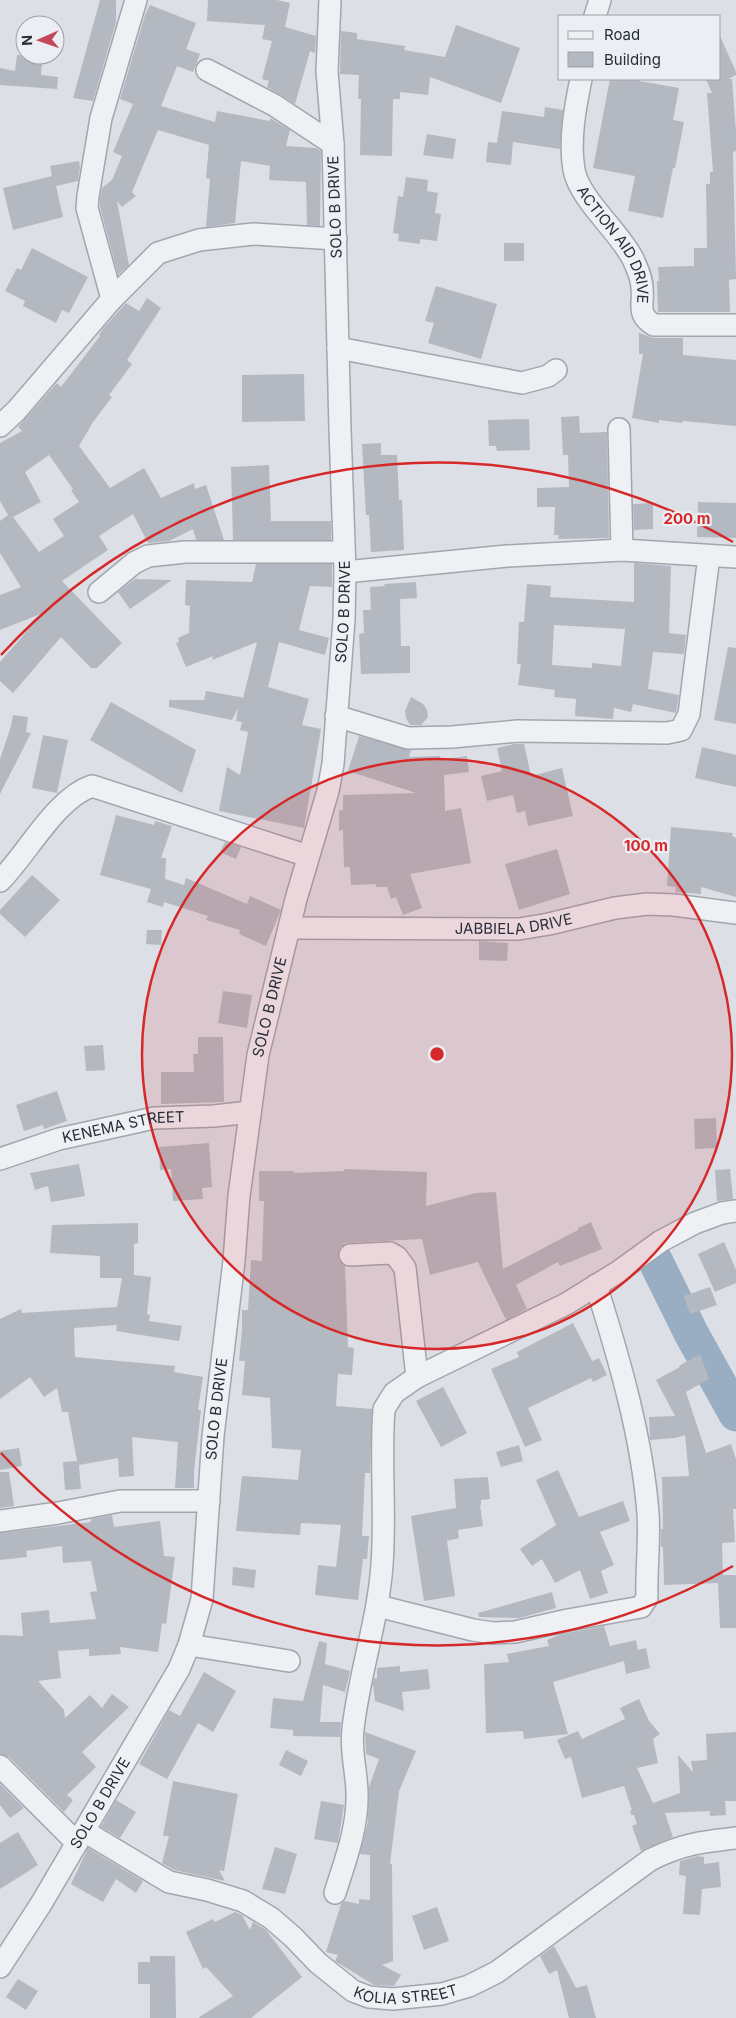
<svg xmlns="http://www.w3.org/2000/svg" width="736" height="2018" font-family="Inter,sans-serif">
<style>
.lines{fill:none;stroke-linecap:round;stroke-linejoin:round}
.river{stroke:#99adc3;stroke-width:35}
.building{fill:#b4b9c1;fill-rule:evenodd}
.minor-casing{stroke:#a2a6ae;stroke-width:24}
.minor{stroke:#eef0f4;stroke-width:21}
.ring{fill:none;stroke:#d62828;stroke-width:2.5}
.labels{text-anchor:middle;stroke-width:4.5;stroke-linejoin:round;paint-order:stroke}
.street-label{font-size:15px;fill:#272e3a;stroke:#ebeef3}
.centre{fill:#d62828;stroke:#ebeef3;stroke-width:2.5}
.ring-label{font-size:15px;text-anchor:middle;font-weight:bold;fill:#d62828;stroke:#ebeef3;stroke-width:4.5;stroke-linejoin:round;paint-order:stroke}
</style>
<rect width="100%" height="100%" fill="#dcdfe5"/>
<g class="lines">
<polyline class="river" points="655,1260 691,1333 736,1414"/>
</g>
<g class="building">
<polygon points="100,0 116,0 116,22 93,101 73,98"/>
<polygon points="208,0 277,0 290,3 285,27 316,36 315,53 310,51 295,104 267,87 269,81 262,79 272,41 262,39 265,25 207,21"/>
<polygon points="150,5 196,23 186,49 200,54 193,72 177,66 161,106 215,122 217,111 270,121 270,118 290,130 286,146 316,148 321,151 320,226 307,225 306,182 269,180 270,166 241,161 235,223 206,227 210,179 206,178 209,145 158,130 132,192 136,196 122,207 117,201 129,265 118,275 100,207 100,198 102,188 112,180 122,156 113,152 133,104 120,99 145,15"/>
<polygon points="456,25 520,48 501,103 430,77 428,95 400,92 400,99 393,99 392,156 360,155 361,99 358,99 359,75 340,74 341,31 357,33 357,39 405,46 404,50 445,57"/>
<polygon points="720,36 736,72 736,75 728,79 732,79 736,132 736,151 733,152 736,279 729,280 730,312 658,312 657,281 659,281 658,267 694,266 694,248 707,248 706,184 710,184 710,172 713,172 707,93 712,93 706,79 720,79"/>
<polygon points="17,55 43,55 41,75 58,77 57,89 0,85 0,68 15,71"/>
<polygon points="610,79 640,79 639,81 679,88 673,120 684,122 675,168 673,168 663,218 628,211 635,176 593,168"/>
<polygon points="545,107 563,110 560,149 513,142 511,165 486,162 488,142 497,143 502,111 544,117"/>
<polygon points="427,134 456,139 453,159 423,155"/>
<polygon points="79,161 80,167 78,181 56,186 63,217 13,230 3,188 52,176 50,166"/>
<polygon points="406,177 428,180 427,191 438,193 435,213 441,214 437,241 420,239 420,244 398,241 399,234 393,233 398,196 403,197"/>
<rect x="504" y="243" width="20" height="18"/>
<polygon points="32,248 88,277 69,313 62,310 56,323 23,306 25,301 5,291 17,268 21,270"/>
<polygon points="436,286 497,304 481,359 428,343 434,323 425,321"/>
<path d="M147 298 161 308 127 360 132 364 109 395 112 397 93 422 79 446 110 488 144 468 161 498 194 483 195 489 206 485 224 540H196L193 529 169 541 148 543 133 514 99 536 108 550 62 581 122 643 97 668H91L61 637 13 693 0 681V662L43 613 0 630V595L21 587 0 553V521L8 515 0 501V443L22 431 18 427 57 383 61 387 100 336 99 335 102 330 126 303 139 311ZM49 455 73 489 71 490 79 502 53 519 64 536 39 552 13 517 41 502 25 472Z"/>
<polygon points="639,333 654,338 683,338 683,355 736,360 736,426 683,421 682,423 659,420 659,423 632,418 643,354 639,354"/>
<polygon points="304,374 305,421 242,422 242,375"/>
<polygon points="579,416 580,433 607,432 609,538 558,539 559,535 554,535 555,507 537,507 537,488 569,487 568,455 563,455 561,417"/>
<polygon points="529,419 530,450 497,451 496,446 489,446 488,420"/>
<polygon points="381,443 381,455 397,455 399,500 402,500 404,550 371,552 369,515 366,515 362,444"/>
<polygon points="269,465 271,521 331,521 331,540 233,540 231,467"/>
<polygon points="698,502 736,503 736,538 697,537"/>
<polygon points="653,503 653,529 634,530 633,504"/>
<path d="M634 563 671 566 669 633 686 635 684 654 653 652 648 689 679 695 676 713 633 704 631 712 614 708 613 719 575 716 576 699 554 697 555 690 518 685 521 664H517L519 622H524L527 584 551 586 550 597 634 602ZM554 625 625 629 621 666 592 663V668L552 665Z"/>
<polygon points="256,564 332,564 332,587 310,586 299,630 329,638 325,655 279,642 268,687 309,699 302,725 321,729 304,828 219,811 227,767 240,775 248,732 240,730 242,722 236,721 238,708 232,720 169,707 169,700 204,700 206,691 240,697 240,700 240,697 243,698 257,642 212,660 213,656 186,667 176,643 179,642 178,638 189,633 190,606 185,605 186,580 252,582"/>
<polygon points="135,579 172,580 130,609 118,592"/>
<polygon points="416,582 417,598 400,599 401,646 410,646 410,673 361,674 359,634 364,633 363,610 371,610 370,587 385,586 384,584"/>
<polygon points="728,647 736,648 736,724 714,720"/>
<polygon points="411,697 423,704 427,710 428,717 421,725 410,725 406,718 405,711"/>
<polygon points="111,702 196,750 182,793 90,740"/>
<polygon points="13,715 28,717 26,732 31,733 0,794 0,759 11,726"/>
<polygon points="43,735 68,740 57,793 32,788"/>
<polygon points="359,736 411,750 409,757 440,756 440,760 467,756 469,772 444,775 445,811 461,808 471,863 410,874 422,908 403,915 396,897 391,899 387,887 376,887 376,884 351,885 350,867 344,867 343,830 339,831 339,810 343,810 343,795 416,793 348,771"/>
<polygon points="514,744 524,744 531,776 562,768 573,816 528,826 525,811 517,813 513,795 487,801 481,776 502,771 497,748"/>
<polygon points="702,747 736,755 736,787 695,778"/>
<polygon points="116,815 154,825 155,821 172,826 161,858 166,858 165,879 184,885 186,878 247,904 250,896 281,910 266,946 239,934 240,930 206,920 208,916 164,902 163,907 147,902 151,889 100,875"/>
<polygon points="671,827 733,833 732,836 736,838 736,897 701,887 701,894 675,892 676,887 667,886"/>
<polygon points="225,842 241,847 236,859 220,852"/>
<polygon points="557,849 570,894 519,910 505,864"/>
<polygon points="32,875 60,900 25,937 0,914 0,910"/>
<polygon points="147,930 162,930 161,945 146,944"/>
<polygon points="479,941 508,943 507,961 479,960"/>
<polygon points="223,991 252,995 247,1028 218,1023"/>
<polygon points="198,1037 223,1037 224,1102 161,1104 161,1072 194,1072 193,1054 198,1054"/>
<polygon points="103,1045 105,1070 86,1071 84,1046"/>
<polygon points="57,1091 67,1121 44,1129 43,1125 24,1131 16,1105"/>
<polygon points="716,1118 717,1148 695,1149 694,1119"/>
<polygon points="209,1143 212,1187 202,1188 203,1199 173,1201 171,1169 160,1170 159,1147"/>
<polygon points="79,1164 85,1196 51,1202 48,1186 35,1190 30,1173"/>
<polygon points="344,1169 427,1172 426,1206 476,1193 496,1192 503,1269 578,1230 578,1228 591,1222 602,1249 560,1266 558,1262 516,1285 527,1309 506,1320 478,1262 430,1275 422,1239 345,1243 339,1249 338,1255 339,1261 345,1266 348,1347 354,1348 352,1375 338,1374 336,1406 372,1409 370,1473 365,1473 362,1536 369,1536 367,1559 363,1559 358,1600 315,1595 318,1565 336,1567 341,1525 301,1523 300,1535 236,1531 242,1476 298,1480 301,1450 272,1448 270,1398 242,1395 245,1361 239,1361 242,1330 242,1310 248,1310 251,1260 262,1261 264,1201 259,1201 259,1171 294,1171 294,1173 344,1171"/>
<polygon points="730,1169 733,1199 717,1201 715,1170"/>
<polygon points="138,1223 138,1243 134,1244 134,1275 151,1277 147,1314 150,1315 149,1321 182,1326 179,1341 116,1331 117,1325 74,1328 75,1357 175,1366 174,1372 203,1377 198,1410 201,1410 194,1471 194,1488 175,1488 178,1442 132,1437 134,1476 119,1477 118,1458 79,1465 81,1489 65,1490 63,1462 77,1461 68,1412 62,1412 57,1388 44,1397 30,1377 0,1399 0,1319 21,1309 22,1313 117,1307 122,1278 100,1278 100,1256 50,1253 52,1225"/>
<polygon points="724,1242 736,1270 736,1283 715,1292 698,1254"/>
<polygon points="710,1287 717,1305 690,1314 684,1296"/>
<polygon points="573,1323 592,1361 599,1358 607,1375 593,1382 591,1378 528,1408 542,1440 525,1447 491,1369 519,1357 517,1352"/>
<polygon points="700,1354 709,1379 686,1392 706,1453 731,1444 736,1459 736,1509 733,1509 735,1542 722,1543 723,1575 736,1575 736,1628 720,1628 718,1583 664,1585 663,1547 661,1547 661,1529 663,1529 662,1477 689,1476 685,1435 675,1438 650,1440 649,1417 675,1416 656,1380 680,1367 679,1366"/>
<polygon points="443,1387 467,1433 441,1447 416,1401"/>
<polygon points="519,1445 523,1461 501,1467 496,1452"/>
<polygon points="19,1448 22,1466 0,1470 0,1451"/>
<polygon points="558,1470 579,1517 623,1501 630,1521 600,1532 614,1565 601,1571 608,1593 590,1599 580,1570 555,1583 542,1559 532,1566 520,1549 556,1525 536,1480"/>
<polygon points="0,1472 9,1472 14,1506 0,1508"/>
<polygon points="488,1477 490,1499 481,1500 481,1505 480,1505 483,1526 458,1530 459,1538 447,1541 455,1596 424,1601 411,1516 456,1508 454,1479"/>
<polygon points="112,1515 114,1527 160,1521 164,1556 175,1557 166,1624 162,1623 158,1652 120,1647 121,1654 89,1656 89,1649 58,1651 61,1678 38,1681 64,1710 65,1718 90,1695 102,1708 112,1694 129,1707 82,1752 96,1767 67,1795 73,1800 64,1812 9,1757 0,1754 0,1635 23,1636 21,1613 49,1610 50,1623 96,1619 90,1592 97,1591 91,1561 63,1563 62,1546 26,1551 27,1557 0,1560 0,1533 91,1522 91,1519"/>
<polygon points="233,1567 256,1570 254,1588 232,1585"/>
<polygon points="552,1592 556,1608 519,1618 479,1617 478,1613"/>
<polygon points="604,1626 610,1646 636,1640 638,1650 646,1648 650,1668 626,1674 624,1661 553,1682 568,1734 524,1739 523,1731 486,1733 484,1664 509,1662 507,1654 549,1646 547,1640 561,1634"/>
<polygon points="319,1641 327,1643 325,1664 350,1671 345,1692 323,1685 320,1722 341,1722 340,1737 293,1736 293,1730 270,1728 273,1698 303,1701"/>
<polygon points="400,1666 400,1672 428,1669 430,1689 402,1692 404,1711 375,1701 373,1684 374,1678 377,1679 377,1668"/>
<polygon points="204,1672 236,1691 213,1732 198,1723 167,1779 139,1764 169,1710 180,1716"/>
<polygon points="639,1699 649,1721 660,1734 653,1739 658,1763 637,1768 653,1803 680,1793 678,1755 693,1772 691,1761 707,1760 706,1734 736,1732 736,1801 725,1801 726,1815 710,1816 710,1811 665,1813 673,1837 641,1851 632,1826 637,1824 634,1815 631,1815 630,1811 632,1810 624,1786 582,1798 571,1757 565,1759 557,1740 578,1731 582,1739 625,1719 620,1708"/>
<polygon points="365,1732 416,1751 399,1791 390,1864 392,1864 393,1961 382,1965 401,1975 394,1986 374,1985 335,1961 338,1955 326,1952 341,1904 344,1901 359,1904 359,1899 370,1900 370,1855 360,1854 368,1821 369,1787 379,1759 366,1754"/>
<polygon points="286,1750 308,1761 301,1776 279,1765"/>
<polygon points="173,1781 238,1794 224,1871 219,1870 225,1881 174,1870 162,1863 169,1836 163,1836"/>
<polygon points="0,1784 24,1808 10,1818 0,1805"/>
<polygon points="116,1800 136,1812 120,1838 101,1827"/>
<polygon points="321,1801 344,1805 338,1843 314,1839"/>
<polygon points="18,1832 38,1865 0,1889 0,1843"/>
<polygon points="275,1847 297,1854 285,1894 262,1889"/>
<polygon points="88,1848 143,1881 136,1893 116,1879 103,1902 71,1884"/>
<polygon points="698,1856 704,1857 704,1864 719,1862 721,1887 702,1889 700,1915 683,1914 686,1876 679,1875 680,1861"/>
<polygon points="437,1907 449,1941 424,1950 412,1916"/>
<polygon points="235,1912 242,1915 250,1930 253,1922 266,1930 302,1977 251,2018 198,2018 233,1996 206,1967 203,1969 186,1932 213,1919 215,1922"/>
<polygon points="554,1946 576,1988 587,1985 596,2018 569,2018 557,1970 549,1974 540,1956"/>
<polygon points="150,1956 175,1956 176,2018 150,2018 150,1984 138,1984 138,1962 150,1962"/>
<polygon points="18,1979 38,1991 26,2010 6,1997"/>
</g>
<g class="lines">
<g class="minor-casing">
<g id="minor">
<polyline points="595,16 600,0"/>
<polyline points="207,70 274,105 333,144"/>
<path id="s1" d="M581 79C575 108 569 141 574 170 580 200 619 231 633 259 637 268 642 278 642 288 644 305 636 314 654 325H736"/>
<polyline points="112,299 87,208 88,196 101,118 136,0"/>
<polyline points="338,348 522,383 548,376 556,370"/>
<polyline points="0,426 16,411 112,299 158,253 199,240 253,234 336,239"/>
<polyline points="619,429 622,550"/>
<polyline points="345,572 507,556 622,550 736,557"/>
<polyline points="99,592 134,563 148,556 185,552 343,552"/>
<polyline points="336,716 408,738 452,737 518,731 667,733 681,730 689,714 709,556"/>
<path d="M0 881C27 854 56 798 92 786L308 856"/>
<path id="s2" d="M289 928 519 929 549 924 615 908 647 904 674 905 736 913"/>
<path id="s3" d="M0 1159 59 1139 154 1118 214 1116 250 1112"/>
<polyline points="350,1255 390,1253 397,1257 405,1268 417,1377"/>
<polyline points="0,1521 58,1513 120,1501 209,1501"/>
<path d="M378 1606 473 1630 493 1633 515 1632 568 1620 641 1607 647 1598C646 1570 650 1541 648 1513 642 1437 619 1358 596 1285"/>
<polyline points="189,1645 289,1661"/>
<polyline points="0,1766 77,1843"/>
<path id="s4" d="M84 1831 169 1882 207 1890 243 1901 271 1918 293 1937 318 1963 353 1991 369 1997 393 1999 442 1994 469 1986 497 1972 650 1860C682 1844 701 1842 736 1838"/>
<path d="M335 1893C345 1861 358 1828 357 1794 357 1772 350 1752 353 1729 359 1674 378 1621 382 1565 386 1513 380 1461 384 1409L394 1393 417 1377 566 1304 618 1272 661 1241 695 1223 722 1213 736 1211"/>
<path id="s5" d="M0 1967 41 1904 179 1669 189 1645 202 1599 213 1436 234 1261 239 1196 258 1055 296 899 328 791 333 764 344 620 345 572 340 429 333 144 327 71 330 0"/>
</g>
</g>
<use href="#minor" class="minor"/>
</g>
<circle cx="437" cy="1054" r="295" fill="#d62828" fill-opacity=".12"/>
<g class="ring">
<circle cx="437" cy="1054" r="295"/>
<path d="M733 1566A591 591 0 0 1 1 1453M1 655A591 591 0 0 1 733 542"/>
</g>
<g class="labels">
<g class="street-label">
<text transform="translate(335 207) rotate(-92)" y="5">SOLO B DRIVE</text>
<text dy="5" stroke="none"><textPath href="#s1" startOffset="178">ACTION AID DRIVE</textPath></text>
<text dy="5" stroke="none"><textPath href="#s5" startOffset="1422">SOLO B DRIVE</textPath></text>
<text dy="5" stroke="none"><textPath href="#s2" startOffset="225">JABBIELA DRIVE</textPath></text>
<text dy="5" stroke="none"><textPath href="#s5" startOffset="1018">SOLO B DRIVE</textPath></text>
<text dy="5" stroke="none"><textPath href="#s3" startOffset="128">KENEMA STREET</textPath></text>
<text dy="5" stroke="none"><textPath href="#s5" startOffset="612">SOLO B DRIVE</textPath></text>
<text dy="5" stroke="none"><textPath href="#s5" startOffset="192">SOLO B DRIVE</textPath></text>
<text dy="5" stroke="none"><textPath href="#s4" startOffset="372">KOLIA STREET</textPath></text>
</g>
</g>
<circle cx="437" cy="1054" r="8" class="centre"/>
<g class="ring-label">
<text x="687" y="524">200 m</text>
<text x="646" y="851">100 m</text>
</g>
<rect x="558" y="15" width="162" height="65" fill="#ebeef3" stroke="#9da1a9"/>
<rect x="568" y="31" width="25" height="8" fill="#eef0f4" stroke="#9da1a9"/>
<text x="604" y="40" font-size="15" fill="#272e3a">Road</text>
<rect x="568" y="52" width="25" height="15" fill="#b4b9c1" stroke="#9da1a9"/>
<text x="604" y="65" font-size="15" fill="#272e3a">Building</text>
<g transform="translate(40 40) rotate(268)"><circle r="24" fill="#ebeef3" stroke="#9da1a9"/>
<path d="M0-4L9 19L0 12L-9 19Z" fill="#c4475a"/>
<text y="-8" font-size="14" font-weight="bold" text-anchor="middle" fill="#272e3a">N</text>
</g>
</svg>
